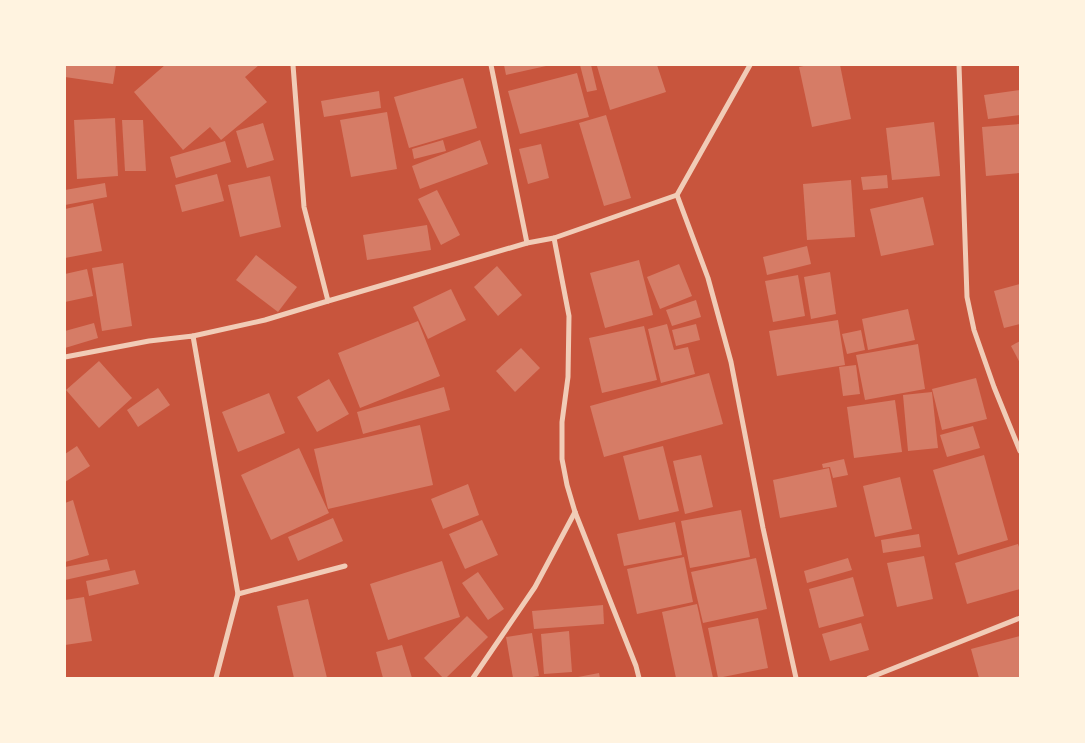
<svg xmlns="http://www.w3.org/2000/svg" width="1085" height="743" font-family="'Archivo Narrow',sans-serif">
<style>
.building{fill:#d67c66}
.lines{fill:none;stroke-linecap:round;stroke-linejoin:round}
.minor{stroke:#f1ccb7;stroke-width:5}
</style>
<rect width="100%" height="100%" fill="#c8553d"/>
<g class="building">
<polygon points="65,65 116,65 113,84 65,77"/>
<polygon points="165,65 259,65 245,77 267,102 221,140 210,127 183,150 134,92"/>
<polygon points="504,65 546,65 546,66 506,75"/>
<polygon points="580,65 591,65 597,90 587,92"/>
<polygon points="600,65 657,65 666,92 610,110 597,66"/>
<polygon points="808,65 840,65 851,119 812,127 799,67"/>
<polygon points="577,73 589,117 520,134 508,91"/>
<polygon points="463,78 477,128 409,148 394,97"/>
<polygon points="1020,90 1020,115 988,119 984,95"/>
<polygon points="379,91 381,108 324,117 321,101"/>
<polygon points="387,112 397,169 351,177 340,120"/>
<polygon points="606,115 631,198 604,206 579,123"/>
<polygon points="115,118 118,176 77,179 74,120"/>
<polygon points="122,120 143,120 146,171 125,171"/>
<polygon points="934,122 940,176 892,180 886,128"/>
<polygon points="263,123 274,160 247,168 236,131"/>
<polygon points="1020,124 1020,173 986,176 982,127"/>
<polygon points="443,140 446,151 414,159 412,149"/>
<polygon points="480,140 488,164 420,189 412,166"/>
<polygon points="225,141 231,162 176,178 170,157"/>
<polygon points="541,144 549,178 528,184 519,149"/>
<polygon points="217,174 224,201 182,212 175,185"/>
<polygon points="887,175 888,188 863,190 861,177"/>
<polygon points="270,176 281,227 240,237 228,185"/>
<polygon points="851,180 855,237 807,240 803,184"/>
<polygon points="105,183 107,197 65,205 65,190"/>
<polygon points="437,190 460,235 441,245 418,199"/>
<polygon points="923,197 934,245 881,256 870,209"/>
<polygon points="93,203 102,251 65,258 65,209"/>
<polygon points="427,225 431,250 367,260 363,235"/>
<polygon points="807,246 811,264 767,275 763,257"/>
<polygon points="256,255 297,287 278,312 236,280"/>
<polygon points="639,260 653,315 605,328 590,273"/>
<polygon points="123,263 132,326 102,331 92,268"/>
<polygon points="679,264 692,296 660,309 647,277"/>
<polygon points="497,266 522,295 498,316 474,287"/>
<polygon points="87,269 93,296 65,302 65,274"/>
<polygon points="830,272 836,314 811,319 804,277"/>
<polygon points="798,275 805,316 773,322 765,281"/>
<polygon points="1020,284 1020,324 1004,328 994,291"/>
<polygon points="451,289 466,320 428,339 413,307"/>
<polygon points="696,300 701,317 672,326 666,310"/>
<polygon points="908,309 915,340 868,350 862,319"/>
<polygon points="838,320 845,365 777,376 769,331"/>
<polygon points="418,321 440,376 360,408 338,353"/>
<polygon points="94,323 98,338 65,348 65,331"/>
<polygon points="667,324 674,350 688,347 695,374 661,383 648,329"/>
<polygon points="696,324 700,340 676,346 672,330"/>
<polygon points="644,326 657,380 602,393 589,338"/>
<polygon points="861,330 865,350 847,354 842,334"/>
<polygon points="1020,341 1020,363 1011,346"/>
<polygon points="918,344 925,389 865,400 856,355"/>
<polygon points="521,348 540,368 515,392 496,371"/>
<polygon points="99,361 132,398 99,428 66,390"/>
<polygon points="856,365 860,394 843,396 839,367"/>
<polygon points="709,373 723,424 604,457 590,406"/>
<polygon points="976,378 987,419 942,430 932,389"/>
<polygon points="329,379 349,414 317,432 297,397"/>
<polygon points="444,387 450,410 363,434 357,412"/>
<polygon points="158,388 170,405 138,427 127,410"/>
<polygon points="932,392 938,448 908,451 903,395"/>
<polygon points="269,393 285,433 238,452 222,412"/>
<polygon points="895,400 902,452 854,458 847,407"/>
<polygon points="420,425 433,485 328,509 314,449"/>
<polygon points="973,426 980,448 947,457 940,435"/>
<polygon points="77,446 90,466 65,482 65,454"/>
<polygon points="663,446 679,511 639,520 623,456"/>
<polygon points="299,448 329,513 271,540 241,475"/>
<polygon points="701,455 713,507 685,514 673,461"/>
<polygon points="984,455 1008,540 958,555 933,470"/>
<polygon points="844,459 848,475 833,478 830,467 823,468 822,464"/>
<polygon points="829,468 837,507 780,518 773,480"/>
<polygon points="900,477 912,529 875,537 863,486"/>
<polygon points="468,484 479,515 443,529 431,499"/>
<polygon points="73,500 89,555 65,562 65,503"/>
<polygon points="741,510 750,557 690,568 681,521"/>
<polygon points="333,518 343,541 298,561 288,537"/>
<polygon points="482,520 498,555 465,569 449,534"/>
<polygon points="675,522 682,555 624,566 617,534"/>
<polygon points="919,534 921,547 883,553 881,540"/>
<polygon points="1018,544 1020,550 1020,589 967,604 955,563"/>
<polygon points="924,556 933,599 897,607 887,563"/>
<polygon points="684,557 693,602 637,614 627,569"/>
<polygon points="756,558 767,609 703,623 691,572"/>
<polygon points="848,558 852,570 807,583 804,571"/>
<polygon points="107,559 110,570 65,580 65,567"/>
<polygon points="442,561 460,617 388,640 370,584"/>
<polygon points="135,570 139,584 89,596 86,581"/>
<polygon points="478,572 504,609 488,620 462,583"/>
<polygon points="853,577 864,616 819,628 809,589"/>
<polygon points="84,597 92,641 65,645 65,600"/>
<polygon points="308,599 327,678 294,678 277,606"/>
<polygon points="697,604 713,678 676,678 662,612"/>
<polygon points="603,605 604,624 534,629 532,611"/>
<polygon points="467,616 488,637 446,678 443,678 424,658"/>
<polygon points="758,618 768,668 718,678 708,628"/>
<polygon points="861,623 869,650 830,661 822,634"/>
<polygon points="569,631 572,672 544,674 541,634"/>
<polygon points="532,633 539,676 526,678 513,678 506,637"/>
<polygon points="1020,636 1020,678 979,678 971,649"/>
<polygon points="402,645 412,678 383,678 376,652"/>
<polygon points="599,673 600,678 578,678 578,677"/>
</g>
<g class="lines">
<g class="minor">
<polyline points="293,65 304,207 328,301 527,243 554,238 569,316 568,377 562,422 562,459 567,485 575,512 636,666 639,678"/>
<polyline points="491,65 527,243"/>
<polyline points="959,65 967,297 974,330 994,387 1020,451"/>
<polyline points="677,195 708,278 731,362 763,528 796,678"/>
<polyline points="554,238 677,195 750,65"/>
<polyline points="193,336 265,320 328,301"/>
<polyline points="65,357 149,341 193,336 238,594 216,678"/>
<polyline points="238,594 345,566"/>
<polyline points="473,678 535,587 575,512"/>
<polyline points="869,678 1020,618"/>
</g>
</g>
<rect width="1085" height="743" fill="none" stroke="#fff3e0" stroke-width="132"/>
</svg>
